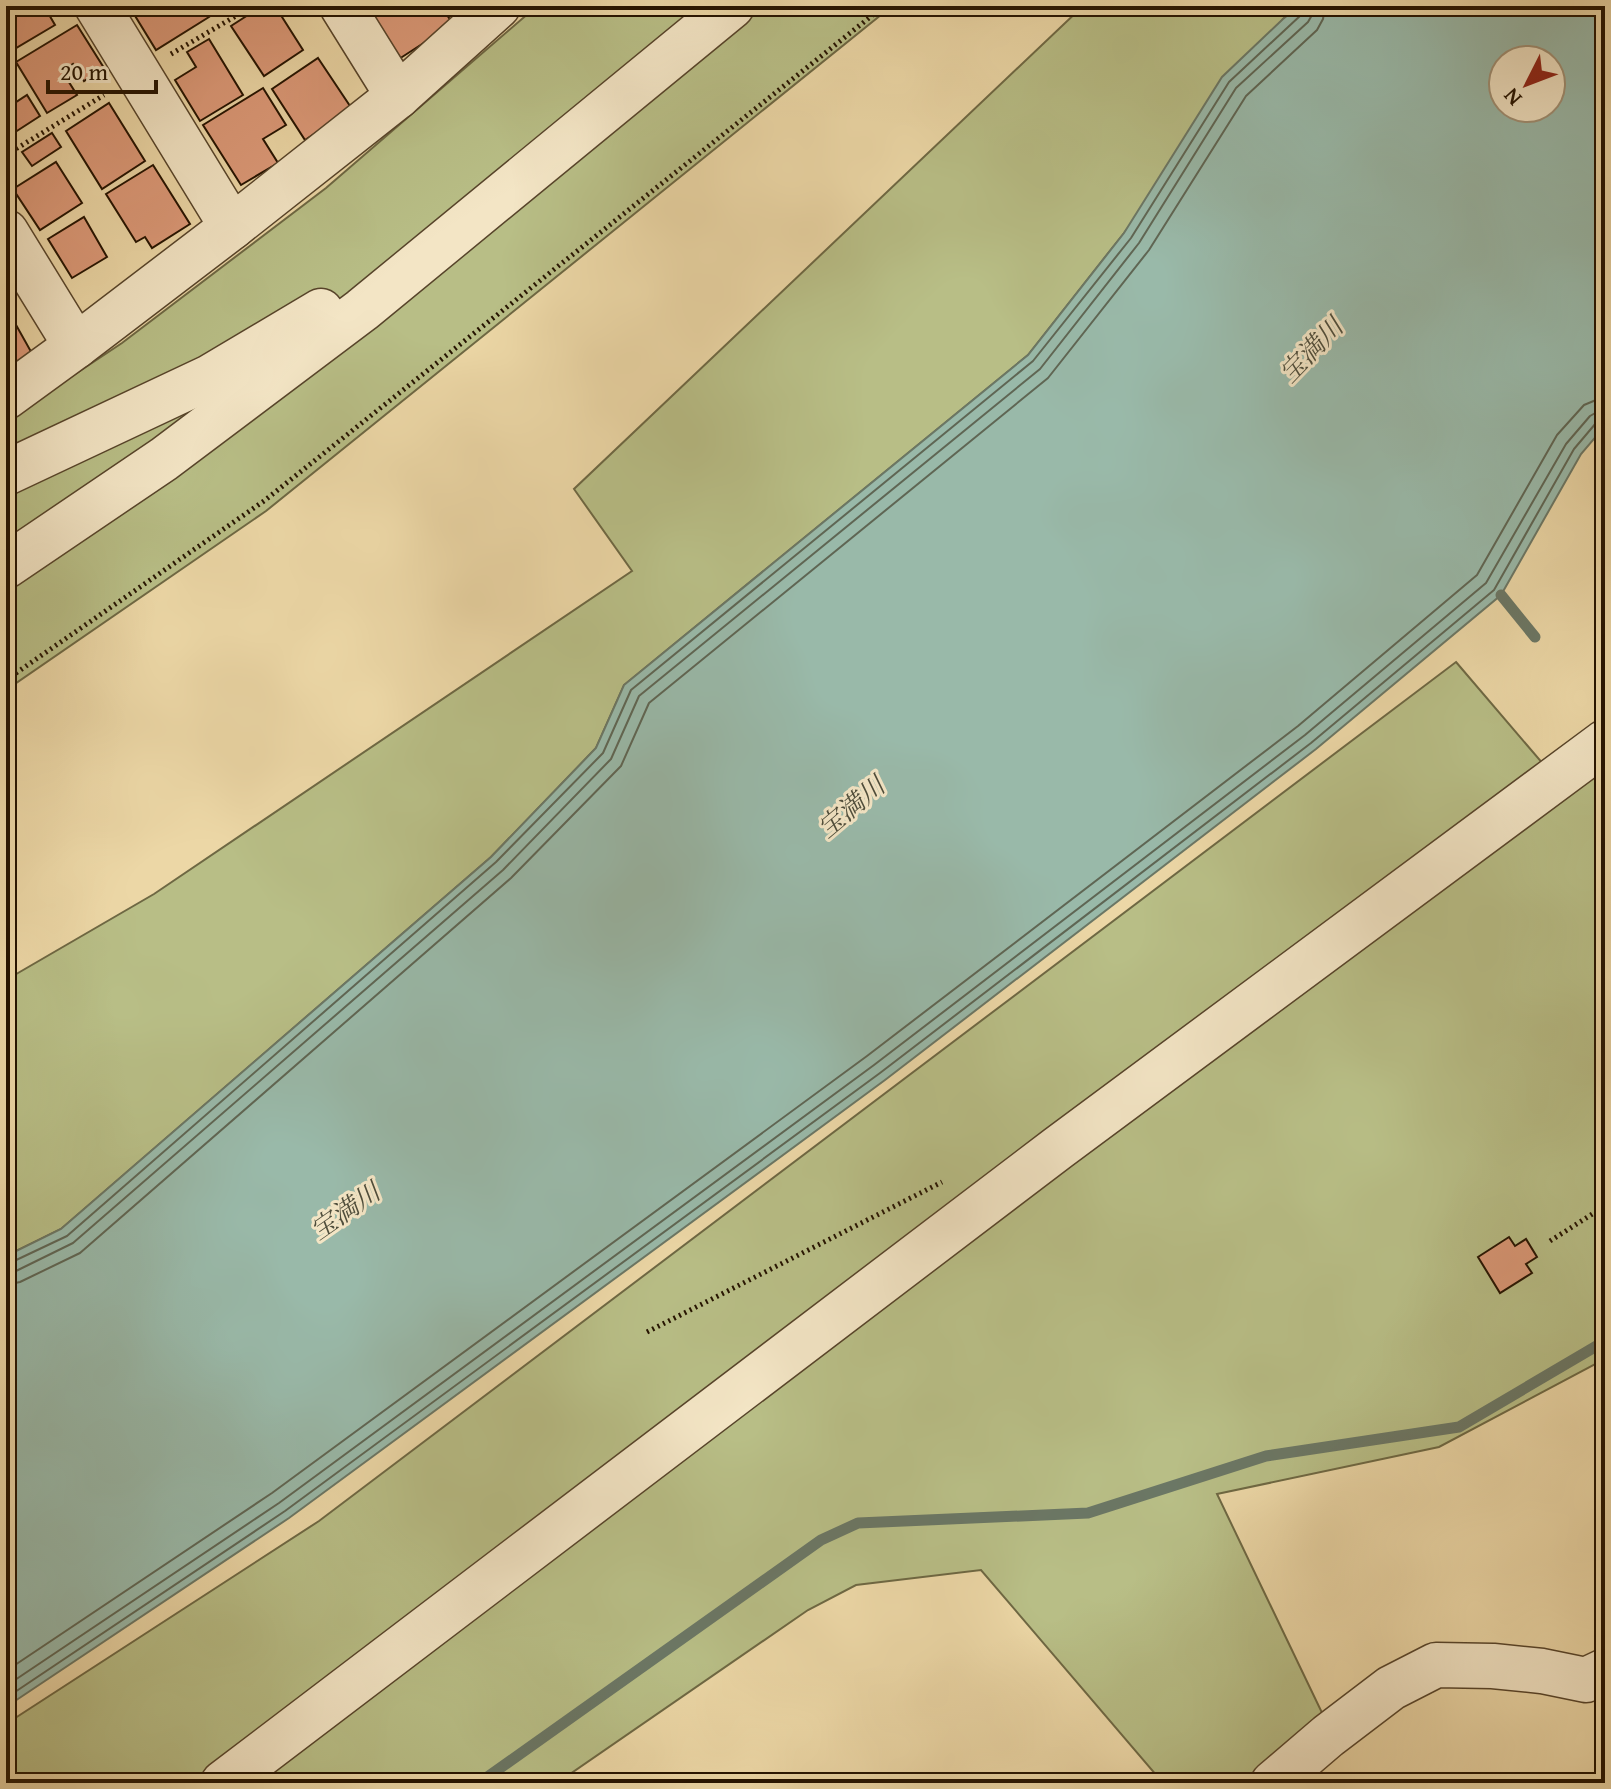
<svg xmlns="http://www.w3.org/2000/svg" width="1611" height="1789" font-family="'Gentium Book Plus','Noto Serif JP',serif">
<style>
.green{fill:#b8be86;stroke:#6e6843;stroke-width:2}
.water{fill:#99b9a9;stroke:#6b7765;stroke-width:2;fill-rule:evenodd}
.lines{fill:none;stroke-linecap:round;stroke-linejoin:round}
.shore{stroke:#5f6654;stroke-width:2}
.stream{stroke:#6b7765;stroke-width:11}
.building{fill:#dc9978;stroke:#251300;stroke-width:2}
.minor-casing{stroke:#57442a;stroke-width:47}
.path{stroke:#251300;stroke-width:5;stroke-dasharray:2 4;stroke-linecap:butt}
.minor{stroke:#f3e5c5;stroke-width:44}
.labels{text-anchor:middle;stroke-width:6;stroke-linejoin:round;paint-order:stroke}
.water-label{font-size:26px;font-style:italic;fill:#4e4d3b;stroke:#f3e5c5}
</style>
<rect width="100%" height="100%" fill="#ecd7a6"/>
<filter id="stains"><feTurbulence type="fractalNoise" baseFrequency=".0025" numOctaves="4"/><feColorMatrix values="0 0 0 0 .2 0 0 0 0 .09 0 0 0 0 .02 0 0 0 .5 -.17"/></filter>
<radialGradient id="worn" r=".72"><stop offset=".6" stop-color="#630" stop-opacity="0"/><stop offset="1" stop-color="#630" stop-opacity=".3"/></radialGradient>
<g class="green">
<polygon points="537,6 892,6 266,511 6,690 6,420 122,343 326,188"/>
<polygon points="1083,6 1299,6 1283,19 1124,233 1028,355 624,685 596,748 491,857 61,1229 6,1256 6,980 154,894 632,571 574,489"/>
<polygon points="1456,662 1544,765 1605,765 1605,1359 1439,1447 1217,1494 1325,1719 1252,1783 1163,1783 981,1570 856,1585 808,1610 557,1783 6,1783 6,1724 319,1521"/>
</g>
<path class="water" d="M1299 6H1605V426L1581 454 1501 595 1316 749 885 1080 289 1518 6 1707V1256L61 1229 491 857 596 748 624 685 1028 355 1124 233 1222 77 1283 19ZM1503 60H1551V108H1503Z"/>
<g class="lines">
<g class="shore">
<polyline points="6,1263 12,1262 67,1236 496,862 603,753 631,690 1033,361 1131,238 1229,82 1301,15 1303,6"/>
<polyline points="6,1273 16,1271 73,1243 503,870 611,759 639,696 1040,369 1139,243 1236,88 1308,22 1312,15 1313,6"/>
<polyline points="6,1285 20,1282 80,1253 511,878 621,766 649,703 1048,378 1149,250 1246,96 1317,30 1323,19 1325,6"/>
<polyline points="6,1671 272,1493 867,1056 1298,726 1477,575 1557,435 1584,405 1596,400 1605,399"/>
<polyline points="6,1686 279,1503 874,1065 1305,735 1486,583 1566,444 1590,416 1597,412 1605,411"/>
<polyline points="6,1698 285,1511 880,1073 1311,743 1494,590 1574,449 1596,423 1605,421"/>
</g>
<g class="stream">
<polyline points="1501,595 1535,637"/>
<polyline points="479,1783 821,1540 858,1523 1088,1513 1266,1456 1459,1427 1605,1341"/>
</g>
</g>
<g class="building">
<polygon points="6,6 44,6 55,25 11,51 6,42"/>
<polygon points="129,6 202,6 209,17 156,50"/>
<polygon points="217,6 238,6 223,15"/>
<polygon points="262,6 275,6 303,50 264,76 231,26"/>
<polygon points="378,6 441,6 453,24 399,59 368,13"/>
<polygon points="77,25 104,68 84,81 73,64 62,71 77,95 47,113 16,62"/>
<polygon points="209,39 243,95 200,121 175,80 196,67 187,52"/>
<polygon points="318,58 352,109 305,140 272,89"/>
<polygon points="263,88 286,125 263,139 278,163 241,185 203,125"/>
<polygon points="6,93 13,104 27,95 40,116 6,138"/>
<polygon points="109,103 145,161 102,189 66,131"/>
<polygon points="52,133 61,147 32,166 22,152"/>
<polygon points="56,162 82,203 40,230 13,189"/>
<polygon points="153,165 190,224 152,248 145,237 136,242 106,194"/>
<polygon points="84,217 107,257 72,278 48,239"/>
<polygon points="6,307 34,357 6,373"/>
<polygon points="1509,1237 1515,1246 1526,1239 1537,1257 1526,1264 1532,1273 1500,1293 1478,1257"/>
</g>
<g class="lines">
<g class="minor-casing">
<g id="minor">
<polyline points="97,6 232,227"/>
<polyline points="342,6 398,96"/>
<polyline points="6,232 76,346"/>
<polyline points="6,397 76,346 232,227 398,96 498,6"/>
<polyline points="6,473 210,377 321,311"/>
<polyline points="6,566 164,459 362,310 732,6"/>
<polyline points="223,1783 1058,1148 1605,742"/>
<polyline points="1273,1783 1328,1736 1391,1688 1436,1665 1493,1666 1542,1671 1586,1680 1605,1671"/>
</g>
</g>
<g class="path">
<polyline points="171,54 253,6"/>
<polyline points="6,155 104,95"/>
<polyline points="6,680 264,501 884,6"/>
<polyline points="1550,1241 1605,1206"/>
<polyline points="647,1332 942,1182"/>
</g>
<use href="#minor" class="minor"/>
</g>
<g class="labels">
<g class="water-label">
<text transform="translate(1311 350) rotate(-46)" y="9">宝満川</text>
<text transform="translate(851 807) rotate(-40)" y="9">宝満川</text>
<text transform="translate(345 1211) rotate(-35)" y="9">宝満川</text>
</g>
</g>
<rect width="1611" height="1789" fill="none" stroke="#ecd7a6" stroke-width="32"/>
<rect x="8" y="8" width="1595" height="1773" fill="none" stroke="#251300" stroke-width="4"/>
<rect x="16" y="16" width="1579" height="1757" fill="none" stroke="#251300" stroke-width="2"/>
<g transform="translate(1527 84) rotate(228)"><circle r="38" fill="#f3e5c5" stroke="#a19176" stroke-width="2"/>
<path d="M0-6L14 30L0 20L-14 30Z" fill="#8f2418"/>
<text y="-12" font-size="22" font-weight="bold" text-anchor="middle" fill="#251300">N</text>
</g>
<path d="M48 80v12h108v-12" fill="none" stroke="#251300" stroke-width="4"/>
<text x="60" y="80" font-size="24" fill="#251300" stroke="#f3e5c5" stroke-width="6" paint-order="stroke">20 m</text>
<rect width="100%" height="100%" filter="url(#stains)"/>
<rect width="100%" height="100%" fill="url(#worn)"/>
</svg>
